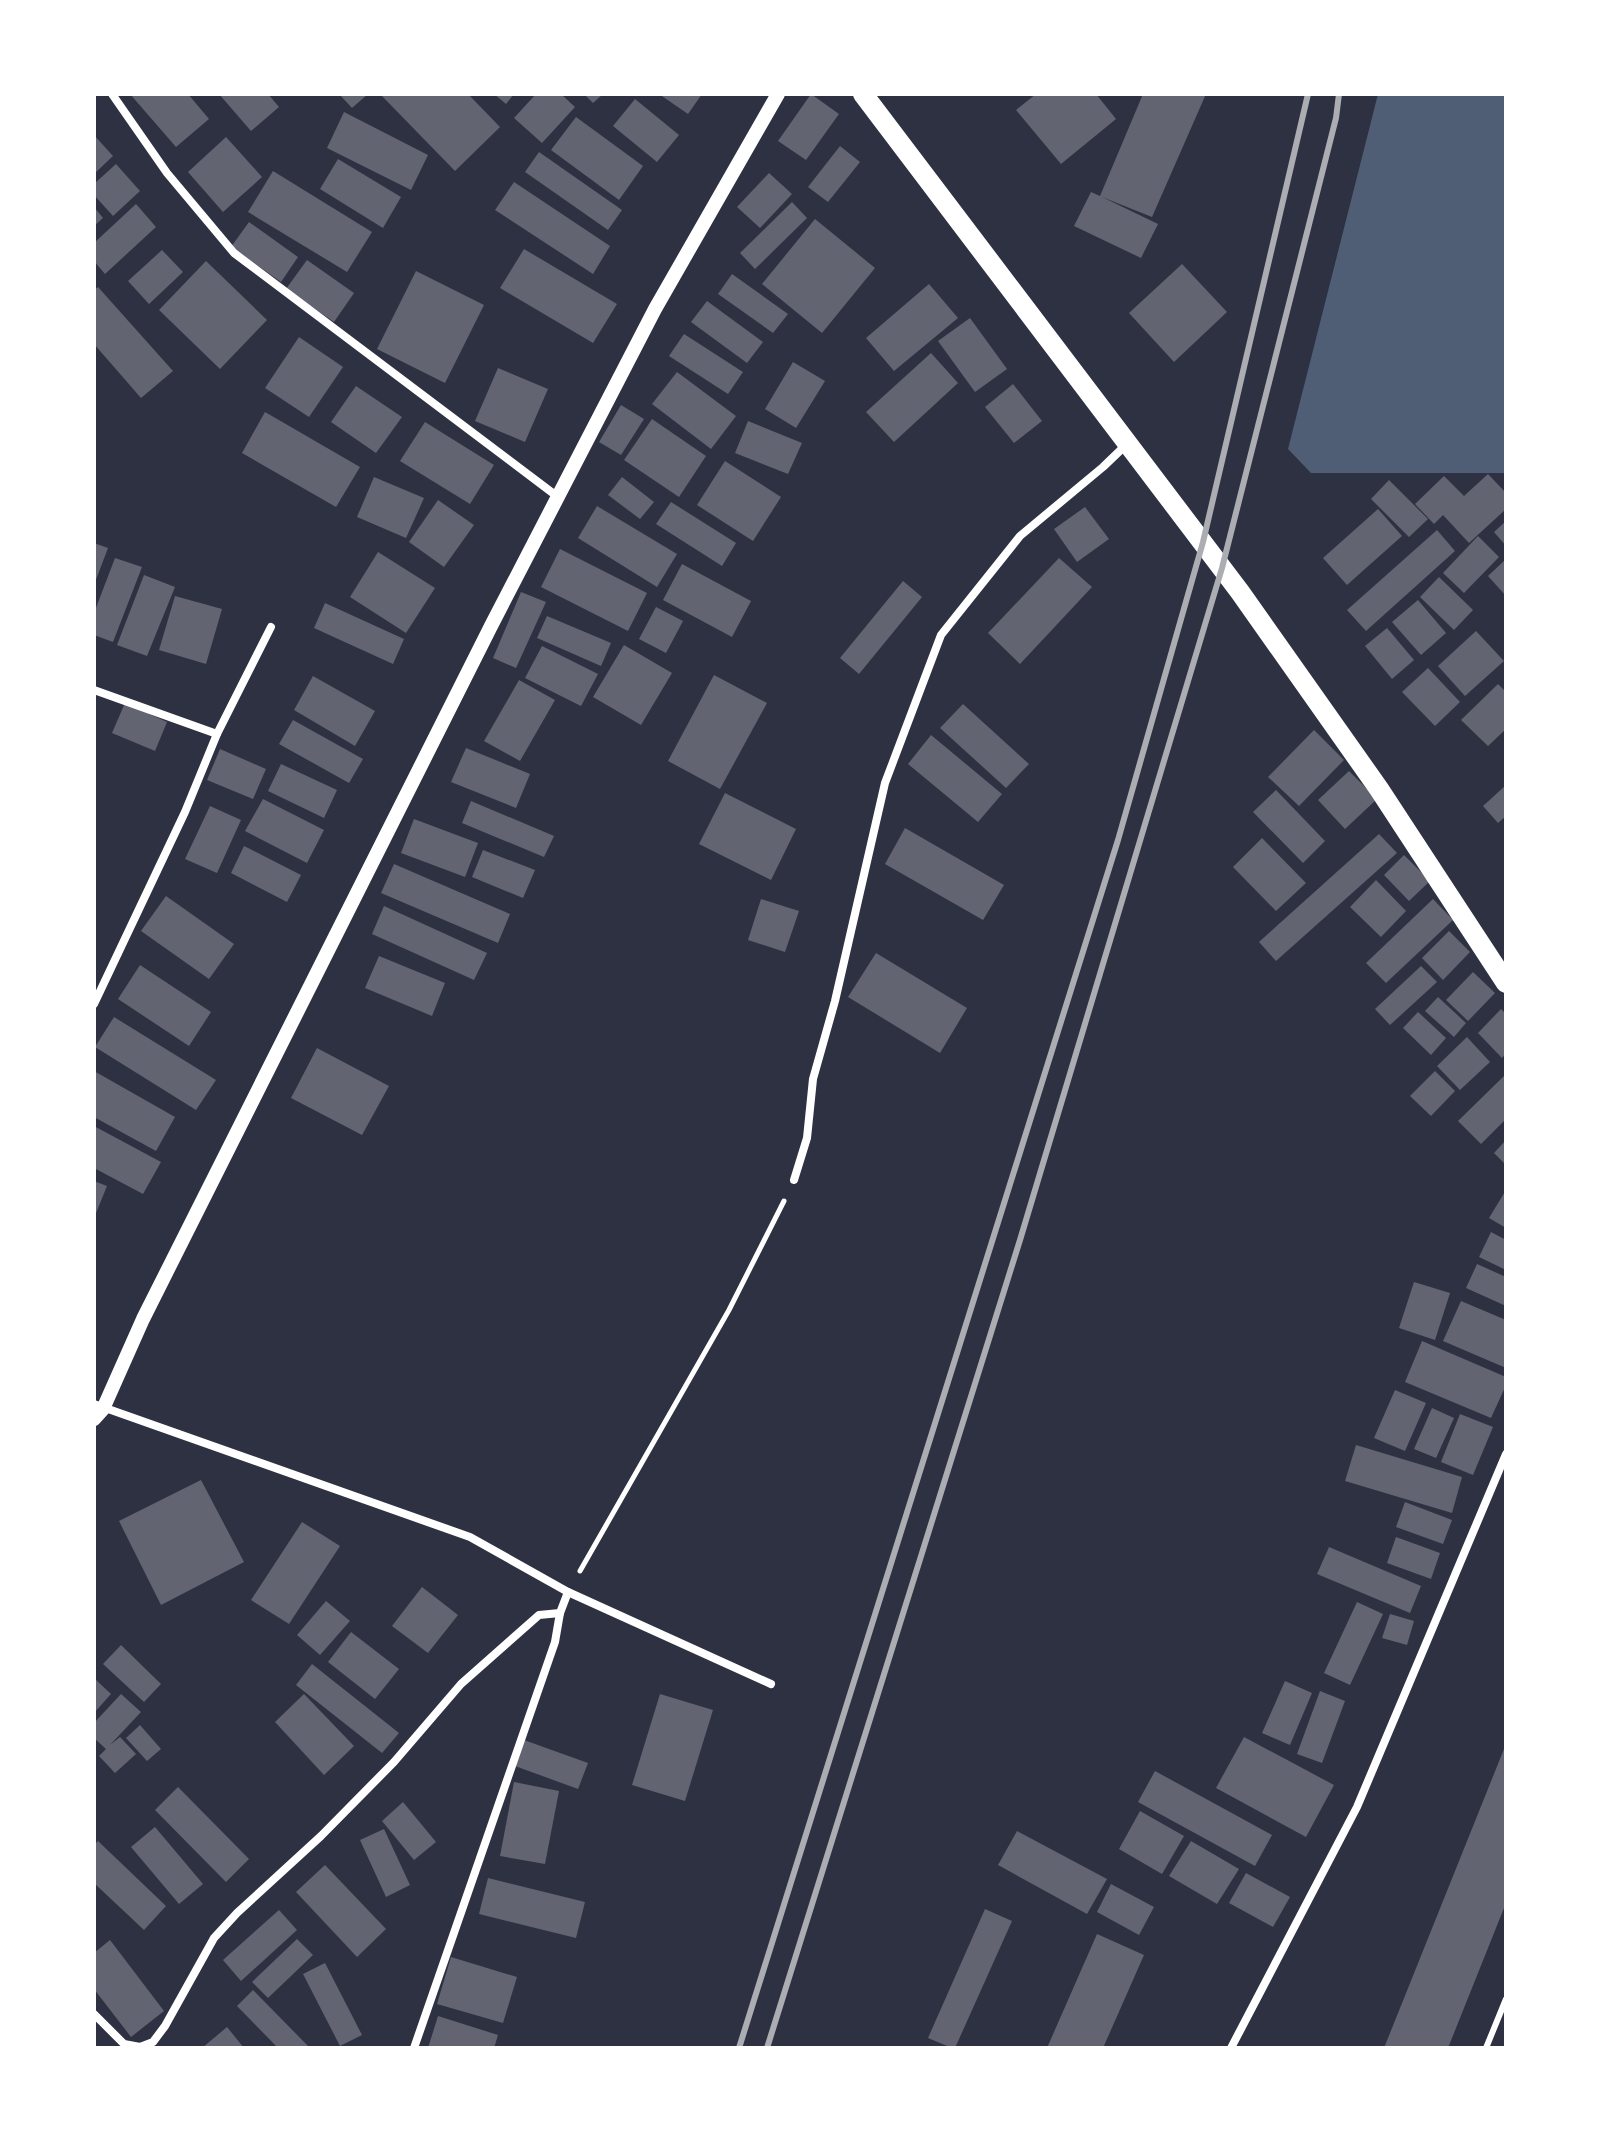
<svg xmlns="http://www.w3.org/2000/svg" width="1600" height="2142" font-family="Arial,sans-serif">
<style>
.water{fill:#4f5d75}
.building{fill:#626471}
.lines{fill:none;stroke-linecap:round;stroke-linejoin:round}
.path{stroke:#fff;stroke-width:5}
.service{stroke:#fff;stroke-width:6}
.minor{stroke:#fff;stroke-width:8}
.tertiary{stroke:#fff;stroke-width:14}
.primary{stroke:#fff;stroke-width:20}
.rail{stroke:#abadb3;stroke-width:6}
</style>
<rect width="100%" height="100%" fill="#2d3142"/>
<polygon class="water" points="1378,94 1506,94 1506,473 1311,473 1288,449"/>
<g class="building">
<polygon points="130,94 188,94 209,119 176,147"/>
<polygon points="219,94 268,94 279,107 251,131"/>
<polygon points="339,94 368,94 352,108"/>
<polygon points="382,94 468,94 500,127 455,171 381,95"/>
<polygon points="494,94 514,94 506,104"/>
<polygon points="536,94 561,94 575,107 542,143 514,118"/>
<polygon points="584,94 603,94 593,103"/>
<polygon points="659,94 702,94 688,114"/>
<polygon points="811,94 839,114 806,160 778,141"/>
<polygon points="1036,94 1096,94 1116,119 1061,164 1016,110"/>
<polygon points="1143,94 1206,94 1152,217 1102,197 1158,224 1141,258 1074,226 1091,192 1100,196"/>
<polygon points="635,99 679,135 657,162 613,126"/>
<polygon points="344,112 428,155 411,190 327,148"/>
<polygon points="576,117 643,166 619,200 551,150"/>
<polygon points="94,135 113,156 94,174"/>
<polygon points="226,137 262,177 223,212 188,172"/>
<polygon points="840,146 860,162 828,202 808,187"/>
<polygon points="539,152 622,210 608,230 525,172"/>
<polygon points="338,159 401,197 383,228 320,189"/>
<polygon points="116,164 140,191 113,216 94,195 94,184"/>
<polygon points="273,171 372,232 347,272 248,212"/>
<polygon points="769,173 792,194 760,228 737,207"/>
<polygon points="514,182 610,246 593,274 495,210"/>
<polygon points="792,202 807,218 755,269 740,253"/>
<polygon points="136,204 156,227 105,274 94,261 94,243"/>
<polygon points="94,207 103,218 94,226"/>
<polygon points="815,219 875,268 822,333 762,284"/>
<polygon points="249,222 298,257 281,282 231,247"/>
<polygon points="524,249 617,304 593,343 500,288"/>
<polygon points="162,250 183,272 149,304 128,281"/>
<polygon points="307,260 354,293 334,322 286,289"/>
<polygon points="206,261 267,320 220,369 159,310"/>
<polygon points="1182,264 1227,312 1174,362 1129,313"/>
<polygon points="416,271 484,305 445,383 377,349"/>
<polygon points="732,274 788,314 773,333 718,294"/>
<polygon points="929,284 958,318 894,371 866,338"/>
<polygon points="98,287 173,371 141,398 94,344 94,290"/>
<polygon points="707,301 763,342 747,363 691,322"/>
<polygon points="970,318 1007,369 975,392 938,341"/>
<polygon points="684,334 743,372 728,394 669,356"/>
<polygon points="299,337 343,367 309,417 265,388"/>
<polygon points="931,353 958,383 894,442 866,412"/>
<polygon points="793,362 825,381 796,428 765,409"/>
<polygon points="498,368 548,389 525,442 475,421"/>
<polygon points="677,372 736,416 711,449 652,404"/>
<polygon points="1013,384 1042,421 1014,443 985,407"/>
<polygon points="356,386 402,417 376,453 331,422"/>
<polygon points="621,405 644,419 621,455 599,442"/>
<polygon points="265,412 360,467 336,507 242,453"/>
<polygon points="652,419 706,456 679,497 624,460"/>
<polygon points="748,421 802,443 788,474 735,453"/>
<polygon points="425,422 494,465 470,504 400,461"/>
<polygon points="725,461 781,497 753,541 697,505"/>
<polygon points="1488,474 1506,493 1506,509 1469,543 1443,515 1434,524 1415,504 1444,476 1464,496"/>
<polygon points="374,477 424,498 406,538 357,517"/>
<polygon points="622,477 654,502 640,519 608,495"/>
<polygon points="1389,480 1428,519 1409,537 1371,499"/>
<polygon points="438,500 474,525 444,567 409,542"/>
<polygon points="671,502 736,543 722,566 656,524"/>
<polygon points="597,506 677,554 657,587 578,538"/>
<polygon points="1085,507 1109,539 1077,562 1054,529"/>
<polygon points="1378,509 1402,536 1347,585 1323,558"/>
<polygon points="1506,521 1506,546 1494,532"/>
<polygon points="1437,530 1455,551 1366,631 1347,610"/>
<polygon points="1478,536 1499,557 1464,593 1443,573"/>
<polygon points="94,543 108,548 94,585"/>
<polygon points="560,549 647,593 628,631 541,587"/>
<polygon points="378,552 435,588 406,633 350,597"/>
<polygon points="115,558 142,567 113,642 94,635 94,613"/>
<polygon points="1059,558 1092,587 1020,664 988,633"/>
<polygon points="1506,559 1506,596 1488,576"/>
<polygon points="682,564 751,601 732,637 663,600"/>
<polygon points="144,575 175,587 147,656 117,645"/>
<polygon points="1439,577 1473,610 1454,630 1420,597"/>
<polygon points="903,581 922,597 859,674 840,658"/>
<polygon points="521,592 546,602 516,668 493,658"/>
<polygon points="175,596 222,609 206,664 159,650"/>
<polygon points="1418,600 1446,633 1421,655 1392,622"/>
<polygon points="325,603 404,639 393,664 314,628"/>
<polygon points="656,607 683,621 666,653 639,639"/>
<polygon points="547,616 611,643 601,666 537,638"/>
<polygon points="1387,628 1414,660 1392,679 1365,646"/>
<polygon points="1476,631 1504,661 1465,696 1438,666"/>
<polygon points="624,645 672,673 641,725 593,697"/>
<polygon points="542,646 598,674 581,706 525,678"/>
<polygon points="1428,668 1460,702 1435,726 1402,692"/>
<polygon points="714,675 767,703 720,789 668,761"/>
<polygon points="313,676 375,711 355,746 294,710"/>
<polygon points="519,680 555,700 520,761 484,741"/>
<polygon points="1498,684 1506,692 1506,729 1488,746 1461,720"/>
<polygon points="125,703 167,722 155,751 112,733"/>
<polygon points="963,704 1029,764 1006,788 940,728"/>
<polygon points="293,720 363,759 349,783 279,744"/>
<polygon points="1314,730 1344,760 1299,806 1268,777"/>
<polygon points="931,735 1002,794 978,822 908,764"/>
<polygon points="466,748 530,774 516,808 451,782"/>
<polygon points="220,749 266,769 253,799 207,780"/>
<polygon points="281,764 337,790 324,818 268,791"/>
<polygon points="1349,771 1377,799 1345,829 1318,800"/>
<polygon points="1506,785 1506,816 1498,823 1483,806"/>
<polygon points="1276,790 1325,841 1303,863 1253,812"/>
<polygon points="725,793 796,829 771,880 699,844"/>
<polygon points="263,799 324,830 307,863 245,831"/>
<polygon points="471,801 554,836 544,857 462,823"/>
<polygon points="210,806 241,820 217,873 185,859"/>
<polygon points="414,819 478,843 465,877 401,853"/>
<polygon points="905,828 1004,885 983,920 885,864"/>
<polygon points="1379,834 1397,853 1276,961 1259,942"/>
<polygon points="1262,838 1306,883 1276,911 1233,867"/>
<polygon points="244,846 301,875 287,902 231,873"/>
<polygon points="483,850 535,870 523,898 472,877"/>
<polygon points="1404,855 1430,881 1409,901 1384,875"/>
<polygon points="394,864 510,914 498,943 381,893"/>
<polygon points="1376,880 1406,911 1381,937 1350,907"/>
<polygon points="166,896 234,944 209,979 141,931"/>
<polygon points="761,899 799,911 785,952 748,940"/>
<polygon points="1433,899 1453,920 1386,983 1366,963"/>
<polygon points="384,906 487,953 474,980 372,934"/>
<polygon points="1449,931 1470,952 1443,980 1422,958"/>
<polygon points="876,953 967,1008 940,1053 848,997"/>
<polygon points="379,956 445,983 432,1016 365,988"/>
<polygon points="140,965 211,1012 189,1046 118,999"/>
<polygon points="1421,966 1437,982 1390,1025 1375,1009"/>
<polygon points="1473,972 1495,993 1468,1021 1446,1000"/>
<polygon points="1438,997 1466,1023 1454,1037 1425,1011"/>
<polygon points="1501,1009 1506,1014 1506,1053 1502,1058 1478,1033"/>
<polygon points="1418,1012 1446,1038 1431,1055 1403,1028"/>
<polygon points="114,1017 216,1080 196,1110 95,1047"/>
<polygon points="1467,1037 1490,1062 1460,1090 1437,1066"/>
<polygon points="317,1048 389,1086 362,1135 291,1098"/>
<polygon points="94,1071 175,1117 156,1151 94,1117"/>
<polygon points="1435,1071 1455,1091 1431,1116 1410,1096"/>
<polygon points="1506,1074 1506,1119 1481,1144 1458,1121"/>
<polygon points="94,1126 161,1162 143,1194 94,1168"/>
<polygon points="1506,1140 1506,1165 1494,1153"/>
<polygon points="94,1181 107,1186 94,1218"/>
<polygon points="1506,1190 1506,1228 1489,1218"/>
<polygon points="1491,1232 1506,1240 1506,1270 1479,1257"/>
<polygon points="1477,1264 1506,1277 1506,1306 1466,1288"/>
<polygon points="1414,1282 1450,1293 1435,1340 1399,1328"/>
<polygon points="1461,1301 1506,1320 1506,1368 1443,1341"/>
<polygon points="1422,1341 1506,1377 1506,1385 1491,1418 1405,1382"/>
<polygon points="1395,1390 1426,1403 1405,1451 1374,1438"/>
<polygon points="1432,1408 1454,1418 1436,1458 1414,1449"/>
<polygon points="1460,1414 1493,1427 1473,1475 1441,1462"/>
<polygon points="1356,1445 1462,1477 1452,1513 1345,1481"/>
<polygon points="201,1480 244,1562 161,1605 119,1521"/>
<polygon points="1405,1502 1452,1520 1443,1544 1396,1527"/>
<polygon points="302,1522 340,1546 289,1624 251,1600"/>
<polygon points="1396,1537 1440,1553 1431,1579 1387,1563"/>
<polygon points="1329,1547 1421,1586 1410,1613 1317,1574"/>
<polygon points="422,1587 458,1615 428,1653 392,1626"/>
<polygon points="326,1601 350,1621 320,1655 297,1635"/>
<polygon points="1357,1602 1383,1614 1350,1685 1324,1673"/>
<polygon points="1390,1614 1414,1621 1407,1645 1382,1638"/>
<polygon points="351,1632 399,1669 375,1699 328,1662"/>
<polygon points="121,1645 161,1684 144,1702 103,1664"/>
<polygon points="312,1664 399,1733 382,1753 296,1685"/>
<polygon points="94,1678 111,1694 94,1713"/>
<polygon points="1285,1681 1312,1693 1290,1745 1262,1733"/>
<polygon points="1320,1691 1345,1701 1322,1763 1297,1754"/>
<polygon points="121,1694 141,1712 110,1745 120,1737 136,1754 115,1773 99,1756 106,1749 94,1738 94,1723"/>
<polygon points="304,1694 354,1746 324,1775 275,1722"/>
<polygon points="660,1694 713,1710 685,1801 632,1785"/>
<polygon points="140,1725 161,1749 147,1761 126,1738"/>
<polygon points="1244,1737 1334,1785 1306,1837 1216,1788"/>
<polygon points="524,1740 588,1763 578,1789 515,1766"/>
<polygon points="1506,1744 1506,1903 1448,2048 1384,2048"/>
<polygon points="1155,1771 1272,1835 1255,1866 1138,1802"/>
<polygon points="514,1782 559,1791 545,1864 500,1856"/>
<polygon points="178,1787 249,1859 226,1882 155,1810"/>
<polygon points="403,1802 436,1842 414,1860 382,1821"/>
<polygon points="1140,1811 1184,1836 1162,1874 1119,1849"/>
<polygon points="155,1827 203,1884 179,1904 131,1847"/>
<polygon points="384,1829 410,1885 386,1897 360,1840"/>
<polygon points="1017,1831 1107,1879 1087,1914 998,1865"/>
<polygon points="98,1841 166,1906 144,1930 94,1883 94,1845"/>
<polygon points="1191,1841 1239,1869 1217,1904 1169,1876"/>
<polygon points="325,1865 386,1929 357,1957 296,1892"/>
<polygon points="1246,1873 1290,1897 1273,1927 1229,1903"/>
<polygon points="488,1878 585,1902 576,1938 479,1914"/>
<polygon points="1111,1884 1154,1907 1139,1935 1097,1912"/>
<polygon points="985,1909 1012,1921 955,2048 952,2048 928,2038"/>
<polygon points="279,1910 297,1930 241,1981 223,1960"/>
<polygon points="1097,1934 1144,1955 1103,2048 1047,2048"/>
<polygon points="297,1939 313,1955 268,1998 252,1982"/>
<polygon points="110,1940 164,2011 131,2037 94,1989 94,1953"/>
<polygon points="451,1957 517,1977 503,2023 437,2004"/>
<polygon points="325,1963 362,2035 340,2046 303,1974"/>
<polygon points="253,1990 310,2048 278,2048 237,2006"/>
<polygon points="438,2016 498,2035 494,2048 428,2048"/>
<polygon points="227,2027 244,2048 202,2048"/>
</g>
<g class="lines">
<polyline class="path" points="580,1571 729,1310 784,1201"/>
<polyline class="service" points="1486,2048 1506,1999"/>
<g class="minor">
<polyline points="112,94 167,173 234,253 558,497"/>
<polyline points="94,690 217,734"/>
<polyline points="94,1004 185,812 217,734 271,627"/>
<polyline points="794,1180 807,1138 813,1079 835,1001 885,783 941,635 1020,536 1103,467 1128,443"/>
<polyline points="94,1404 470,1537 568,1592 771,1684"/>
<polyline points="94,2014 124,2044 140,2047 153,2042 165,2026 214,1938 237,1913 321,1836 394,1762 461,1684 539,1615 560,1613"/>
<polyline points="414,2048 555,1642 560,1613 568,1592"/>
<polyline points="1231,2048 1357,1807 1506,1454"/>
</g>
<polyline class="tertiary" points="94,1419 103,1409 143,1319 491,626 655,309 778,94"/>
<polyline class="primary" points="863,94 1240,592 1379,789 1506,983"/>
<g class="rail">
<polyline points="739,2048 1118,840 1203,542 1308,94"/>
<polyline points="767,2048 1020,1240 1222,568 1336,118 1339,94"/>
</g>
</g>
<rect width="1600" height="2142" fill="none" stroke="#ffffff" stroke-width="192"/>
</svg>
